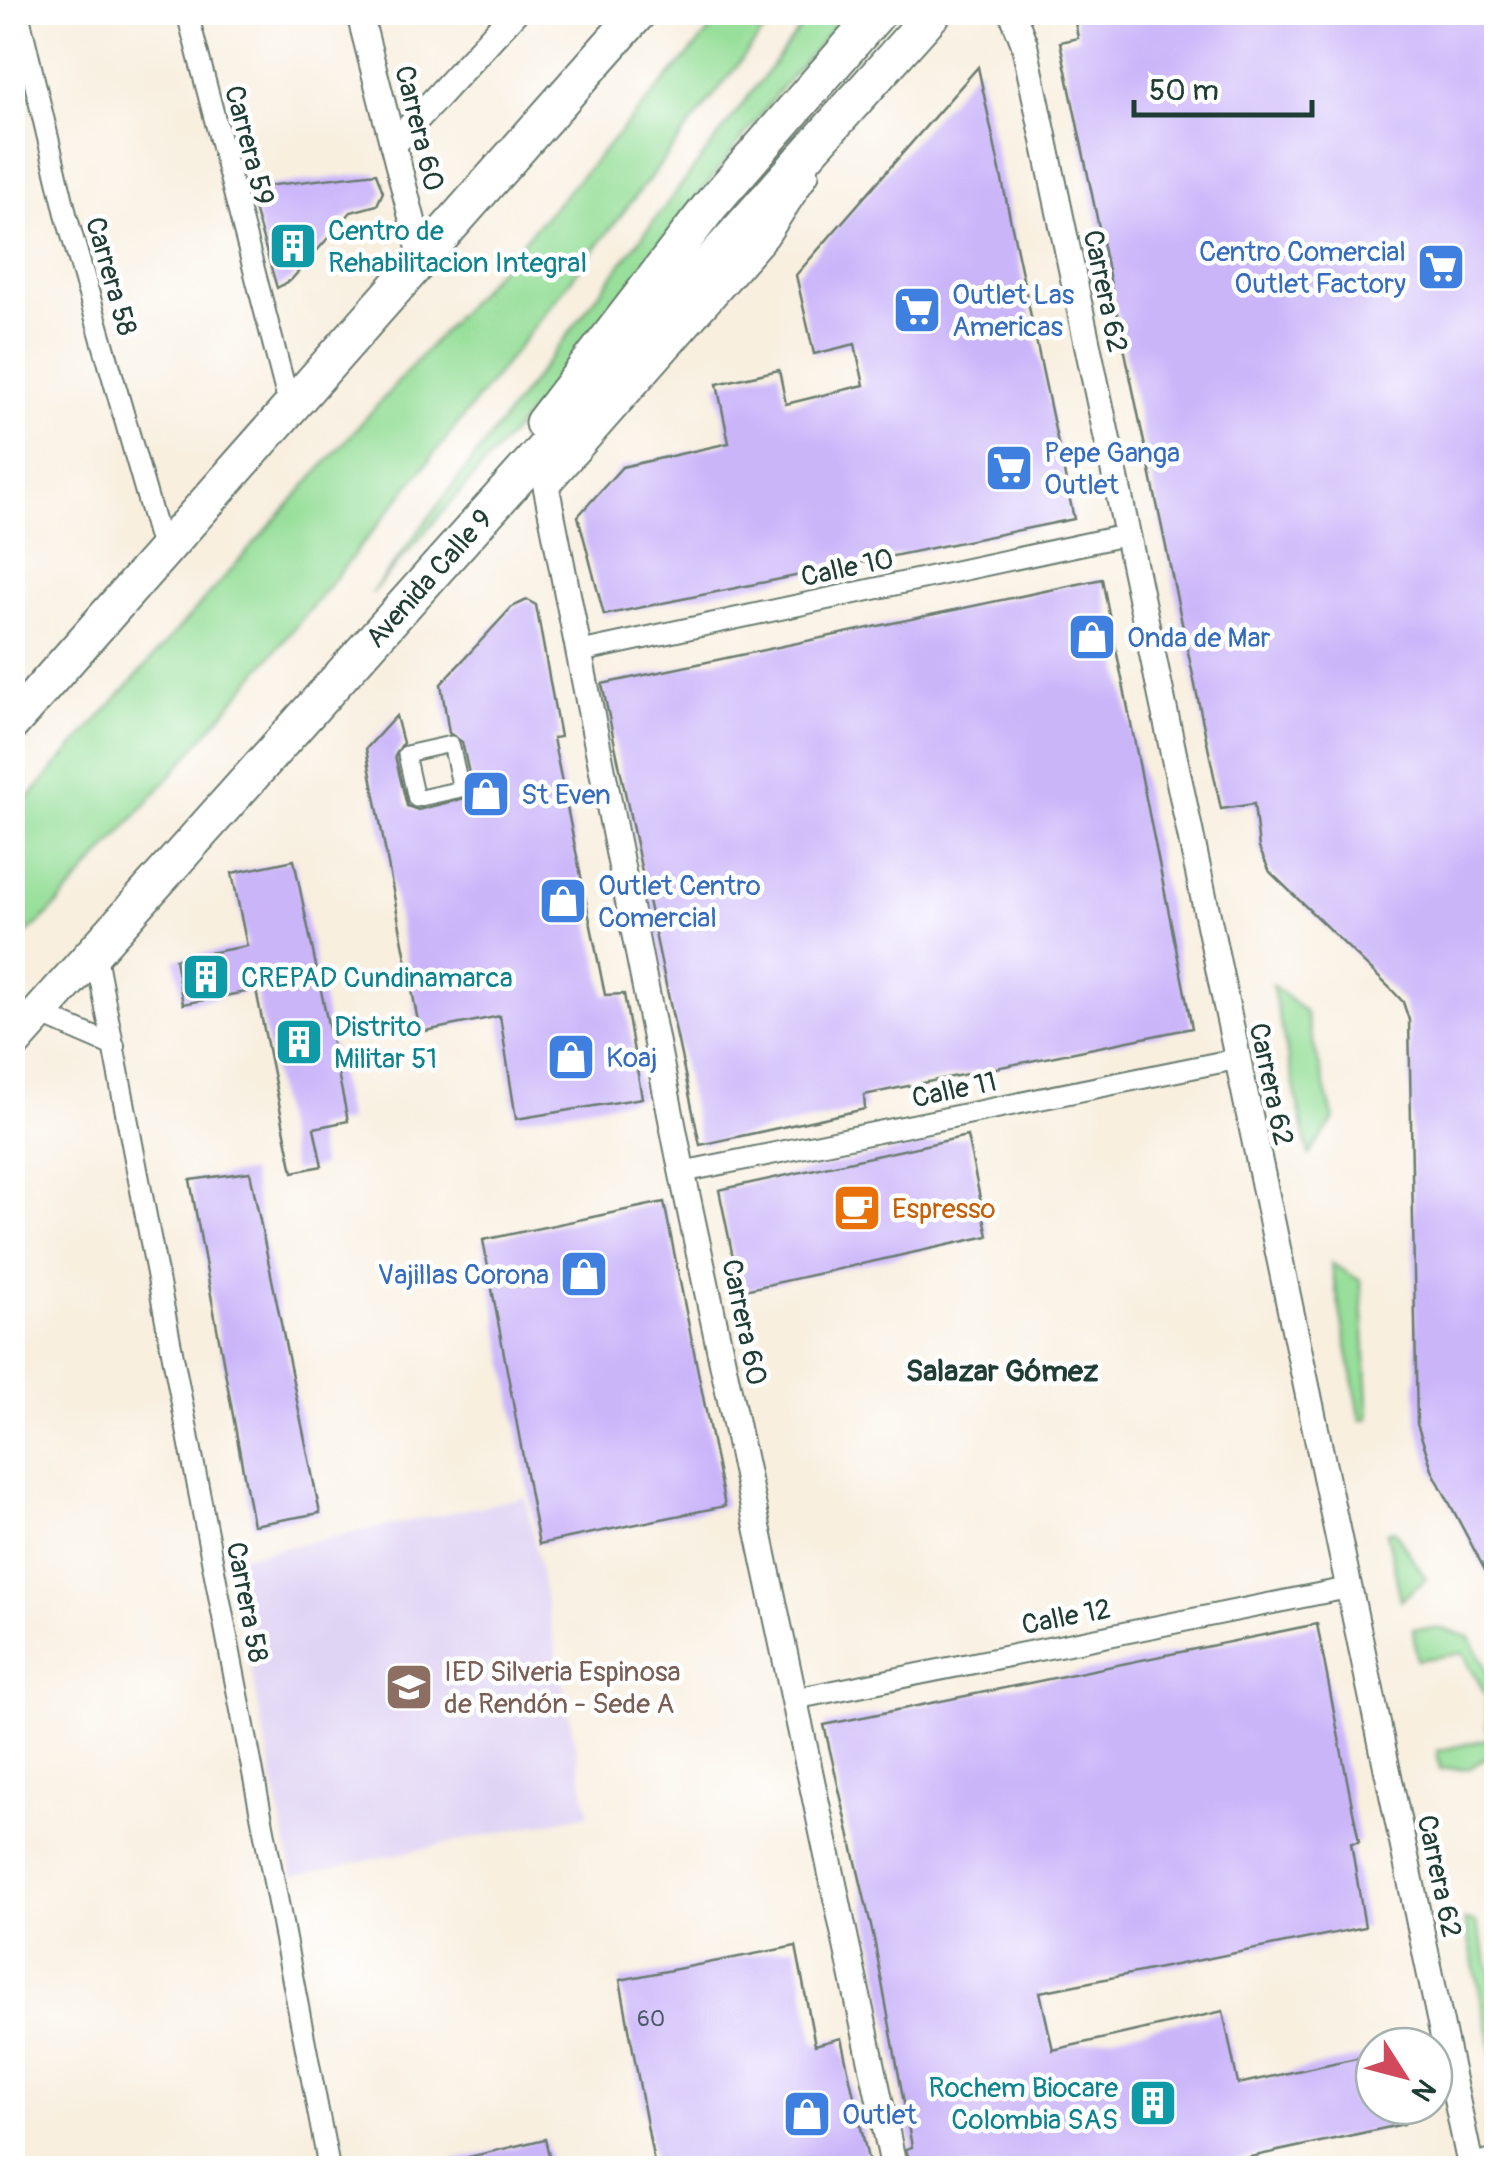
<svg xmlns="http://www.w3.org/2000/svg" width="1509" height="2181" font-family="Pangolin,sans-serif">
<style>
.built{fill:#e0d4f4}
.green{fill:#97df9a;stroke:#5b8e67;stroke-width:2.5}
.building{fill:#cab5f9}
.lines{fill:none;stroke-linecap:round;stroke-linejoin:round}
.pedestrian-casing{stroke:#6b7b70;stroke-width:19}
.minor-casing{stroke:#6b7b70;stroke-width:24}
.tertiary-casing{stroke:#6b7b70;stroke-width:29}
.primary-casing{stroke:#6b7b70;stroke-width:36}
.trunk-casing{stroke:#6b7b70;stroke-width:39}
.pedestrian{stroke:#fff;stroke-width:15}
.minor{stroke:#fff;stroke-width:20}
.tertiary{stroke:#fff;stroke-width:25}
.primary{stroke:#fff;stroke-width:32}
.trunk{stroke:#fff;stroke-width:35}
.labels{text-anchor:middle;stroke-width:9;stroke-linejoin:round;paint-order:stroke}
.number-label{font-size:22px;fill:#4a5b65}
.street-label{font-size:28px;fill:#1f3d34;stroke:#fff}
.culture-label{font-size:28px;fill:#0d838f;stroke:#fff;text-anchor:start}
.shop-label{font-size:28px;fill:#366cbe;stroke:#fff;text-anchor:start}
.food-label{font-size:28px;fill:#c56008;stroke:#fff;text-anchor:start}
.education-label{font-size:28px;fill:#785e54;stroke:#fff;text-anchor:start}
.neighbourhood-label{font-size:30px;font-weight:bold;fill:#1f3d34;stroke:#fff}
</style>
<rect width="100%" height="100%" fill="#fff"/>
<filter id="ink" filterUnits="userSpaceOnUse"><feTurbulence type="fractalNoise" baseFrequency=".01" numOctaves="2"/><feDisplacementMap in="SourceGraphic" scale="20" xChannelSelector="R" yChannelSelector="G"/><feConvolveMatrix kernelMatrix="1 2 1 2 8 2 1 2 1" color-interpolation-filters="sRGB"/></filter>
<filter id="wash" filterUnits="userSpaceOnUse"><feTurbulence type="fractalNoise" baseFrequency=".0048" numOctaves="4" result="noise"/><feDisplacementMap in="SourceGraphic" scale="40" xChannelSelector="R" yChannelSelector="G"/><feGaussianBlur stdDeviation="2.25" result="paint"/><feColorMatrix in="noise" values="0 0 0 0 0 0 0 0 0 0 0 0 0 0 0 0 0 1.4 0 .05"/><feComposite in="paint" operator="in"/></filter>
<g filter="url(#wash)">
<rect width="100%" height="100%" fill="#f8efdf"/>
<polygon class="built" points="525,1497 589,1814 293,1876 229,1559"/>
<g class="green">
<path d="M726 13H778C539 319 307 629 46 917L24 935H13V815Z"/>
<polygon points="812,13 846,13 778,92 553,386 371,594"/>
<polygon points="1272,985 1305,1012 1334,1120 1309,1155"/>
<polygon points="1331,1263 1361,1281 1369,1419 1361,1420"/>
<polygon points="1394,1530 1426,1579 1401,1600 1387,1532"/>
<polygon points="1413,1629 1442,1629 1470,1637 1496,1687 1496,1751 1470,1768 1440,1769 1437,1751 1488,1739 1486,1695 1463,1653 1417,1660"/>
<polygon points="1465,1920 1476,1922 1496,1989 1496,2069"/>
</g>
<g id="blocks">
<g class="building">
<polygon points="1073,12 1496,12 1496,1591 1433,1472 1417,1424 1409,1020 1403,1002 1391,989 1270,872 1259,848 1254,804 1221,809 1060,42 1078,38"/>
<polygon points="978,67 1074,519 604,615 578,516 622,467 729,443 717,384 779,370 786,404 864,385 855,344 814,354 796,275"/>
<polygon points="376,173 383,192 377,205 351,212 291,280 277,288 248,188"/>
<polygon points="1102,579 1192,1028 864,1095 865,1109 700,1145 602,684"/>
<polygon points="527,600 536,605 560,737 553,738 605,995 624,994 642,1098 516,1119 500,1016 420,1032 366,749 396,716 403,743 395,756 407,806 418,810 469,797 472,787 462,742 449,733 441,684 512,607"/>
<polygon points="294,860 348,1121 314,1128 322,1166 293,1172 256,990 183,1004 175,959 247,946 232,873"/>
<polygon points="967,1136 988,1236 740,1291 719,1190"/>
<polygon points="250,1172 320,1513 253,1525 190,1180"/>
<polygon points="664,1202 725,1506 539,1544 483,1240"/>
<polygon points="1317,1624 1359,1842 1351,1843 1365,1927 1040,1992 1053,2050 1223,2011 1238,2084 1374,2054 1374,2106 1400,2106 1404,2124 1199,2168 911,2168 906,2149 912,2147 874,1939 824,1725"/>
<polygon points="796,1946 815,2045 841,2038 870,2168 655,2168 620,1980"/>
<polygon points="545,2139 552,2168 453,2168 452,2161"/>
</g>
</g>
</g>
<g filter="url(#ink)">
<use href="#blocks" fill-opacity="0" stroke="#6b7b70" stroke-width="2.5"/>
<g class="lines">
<g class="pedestrian-casing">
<polygon id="pedestrian" points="451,744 461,789 416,799 406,754"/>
</g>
<g class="minor-casing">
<g id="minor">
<polyline points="18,12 67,218 163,552"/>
<polyline points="187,12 290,408"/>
<polyline points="579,652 1126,535"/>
<polyline points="95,951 329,2168"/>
<polyline points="40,1014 114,1046"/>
<polyline points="682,1172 1236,1059"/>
<polyline points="794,1699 1348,1588"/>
</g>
</g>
<g class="tertiary-casing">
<g id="tertiary">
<polyline points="359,12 422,258"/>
<polyline points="1012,12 1024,43 1471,2168"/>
<polyline points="393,145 515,12"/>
<polyline points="806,174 766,236 546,486 682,1172 894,2168"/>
</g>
</g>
<g class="primary-casing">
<polyline id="primary" points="1479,2168 1496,2165"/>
</g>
<g class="trunk-casing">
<g id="trunk">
<polyline points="543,423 710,206 879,12"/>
<polyline points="12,723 639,12"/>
<path id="s1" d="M12 1044 934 12"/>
</g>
</g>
<use href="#pedestrian" class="pedestrian"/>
<use href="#minor" class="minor"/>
<use href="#tertiary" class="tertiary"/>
<use href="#primary" class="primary"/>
<use href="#trunk" class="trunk"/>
</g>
</g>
<defs>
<g id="building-square" transform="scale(2.5)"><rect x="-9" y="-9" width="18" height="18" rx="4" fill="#0f9aa8" stroke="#fff"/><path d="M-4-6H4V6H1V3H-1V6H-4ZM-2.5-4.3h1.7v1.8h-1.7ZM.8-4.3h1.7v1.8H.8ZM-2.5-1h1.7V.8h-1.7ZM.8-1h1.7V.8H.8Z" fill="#fff"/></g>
<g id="supermarket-square" transform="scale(2.5)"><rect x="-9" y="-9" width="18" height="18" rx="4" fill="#3f7fe0" stroke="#fff"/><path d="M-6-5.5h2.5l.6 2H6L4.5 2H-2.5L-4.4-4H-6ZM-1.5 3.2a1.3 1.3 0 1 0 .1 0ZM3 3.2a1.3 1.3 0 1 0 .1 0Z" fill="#fff"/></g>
<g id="shop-square" transform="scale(2.5)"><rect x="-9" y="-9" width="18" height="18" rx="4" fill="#3f7fe0" stroke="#fff"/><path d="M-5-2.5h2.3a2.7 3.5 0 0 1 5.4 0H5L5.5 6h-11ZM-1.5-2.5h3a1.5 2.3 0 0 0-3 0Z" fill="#fff"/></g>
<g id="cafe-square" transform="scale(2.5)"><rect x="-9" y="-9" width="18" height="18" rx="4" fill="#e8710a" stroke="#fff"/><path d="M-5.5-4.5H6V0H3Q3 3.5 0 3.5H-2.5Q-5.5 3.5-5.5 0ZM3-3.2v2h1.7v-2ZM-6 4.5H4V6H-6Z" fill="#fff"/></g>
<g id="school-square" transform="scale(2.5)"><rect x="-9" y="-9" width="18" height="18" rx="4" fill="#8d6e63" stroke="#fff"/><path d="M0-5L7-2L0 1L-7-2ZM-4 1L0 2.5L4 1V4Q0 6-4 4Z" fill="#fff"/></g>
</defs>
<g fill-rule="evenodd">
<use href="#building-square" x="293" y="246"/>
<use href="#supermarket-square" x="1441" y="267"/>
<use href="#supermarket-square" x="917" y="310"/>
<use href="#supermarket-square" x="1009" y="468"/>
<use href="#shop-square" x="1092" y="637"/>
<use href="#shop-square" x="486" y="794"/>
<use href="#shop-square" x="563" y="901"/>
<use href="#building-square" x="206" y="977"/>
<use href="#building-square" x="299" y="1042"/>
<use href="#shop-square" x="571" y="1057"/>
<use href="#cafe-square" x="857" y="1208"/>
<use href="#shop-square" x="584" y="1274"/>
<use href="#school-square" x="409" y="1687"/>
<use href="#building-square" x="1153" y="2103"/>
<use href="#shop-square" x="807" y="2114"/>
</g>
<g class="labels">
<g class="number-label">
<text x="651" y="2026">60</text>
</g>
<g class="street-label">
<text transform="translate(420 128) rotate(76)" y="10">Carrera 60</text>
<text transform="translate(250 145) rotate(75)" y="10">Carrera 59</text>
<text transform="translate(112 276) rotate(74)" y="10">Carrera 58</text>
<text transform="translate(1106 291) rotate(78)" y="10">Carrera 62</text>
<text transform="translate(847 567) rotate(-12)" y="10">Calle 10</text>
<text dy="10" stroke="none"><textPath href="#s1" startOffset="625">Avenida Calle 9</textPath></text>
<text transform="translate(1272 1084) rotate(78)" y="10">Carrera 62</text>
<text transform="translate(954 1089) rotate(-12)" y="10">Calle 11</text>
<text transform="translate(745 1322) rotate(78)" y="10">Carrera 60</text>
<text transform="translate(248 1602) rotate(79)" y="10">Carrera 58</text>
<text transform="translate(1066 1616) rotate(-11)" y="10">Calle 12</text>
<text transform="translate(1440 1876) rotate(78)" y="10">Carrera 62</text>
</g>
<g class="culture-label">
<text x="328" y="240">Centro de<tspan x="328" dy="32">Rehabilitacion Integral</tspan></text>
<text x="241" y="987">CREPAD Cundinamarca</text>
<text x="334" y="1036">Distrito<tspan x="334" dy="32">Militar 51</tspan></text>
<text x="1118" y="2097" text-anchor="end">Rochem Biocare<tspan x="1118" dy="32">Colombia SAS</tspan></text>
</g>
<g class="shop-label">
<text x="1406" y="261" text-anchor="end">Centro Comercial<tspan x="1406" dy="32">Outlet Factory</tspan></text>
<text x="952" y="304">Outlet Las<tspan x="952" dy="32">Americas</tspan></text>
<text x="1044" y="462">Pepe Ganga<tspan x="1044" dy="32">Outlet</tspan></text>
<text x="1127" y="647">Onda de Mar</text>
<text x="521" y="804">St Even</text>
<text x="598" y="895">Outlet Centro<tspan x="598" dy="32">Comercial</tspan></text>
<text x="606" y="1067">Koaj</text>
<text x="549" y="1284" text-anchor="end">Vajillas Corona</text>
<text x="842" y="2124">Outlet</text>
</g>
<g class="food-label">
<text x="892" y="1218">Espresso</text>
</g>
<g class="education-label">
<text x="444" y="1681">IED Silveria Espinosa<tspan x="444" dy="32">de Rendón - Sede A</tspan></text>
</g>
<g class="neighbourhood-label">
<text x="1002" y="1381">Salazar Gómez</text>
</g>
</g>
<rect width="1509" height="2181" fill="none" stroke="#fff" stroke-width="50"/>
<g transform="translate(1404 2076) rotate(126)"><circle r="48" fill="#ffffff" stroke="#a5b1ae" stroke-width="2.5"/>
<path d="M0-8L18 38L0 25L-18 38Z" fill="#d1495b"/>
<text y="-15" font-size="28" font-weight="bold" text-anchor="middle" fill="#1f3d34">N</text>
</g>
<path d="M1134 100v15h178v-15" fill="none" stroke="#1f3d34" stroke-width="5"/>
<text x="1149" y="100" font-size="30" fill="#1f3d34" stroke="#ffffff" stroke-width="8" paint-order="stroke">50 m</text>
</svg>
